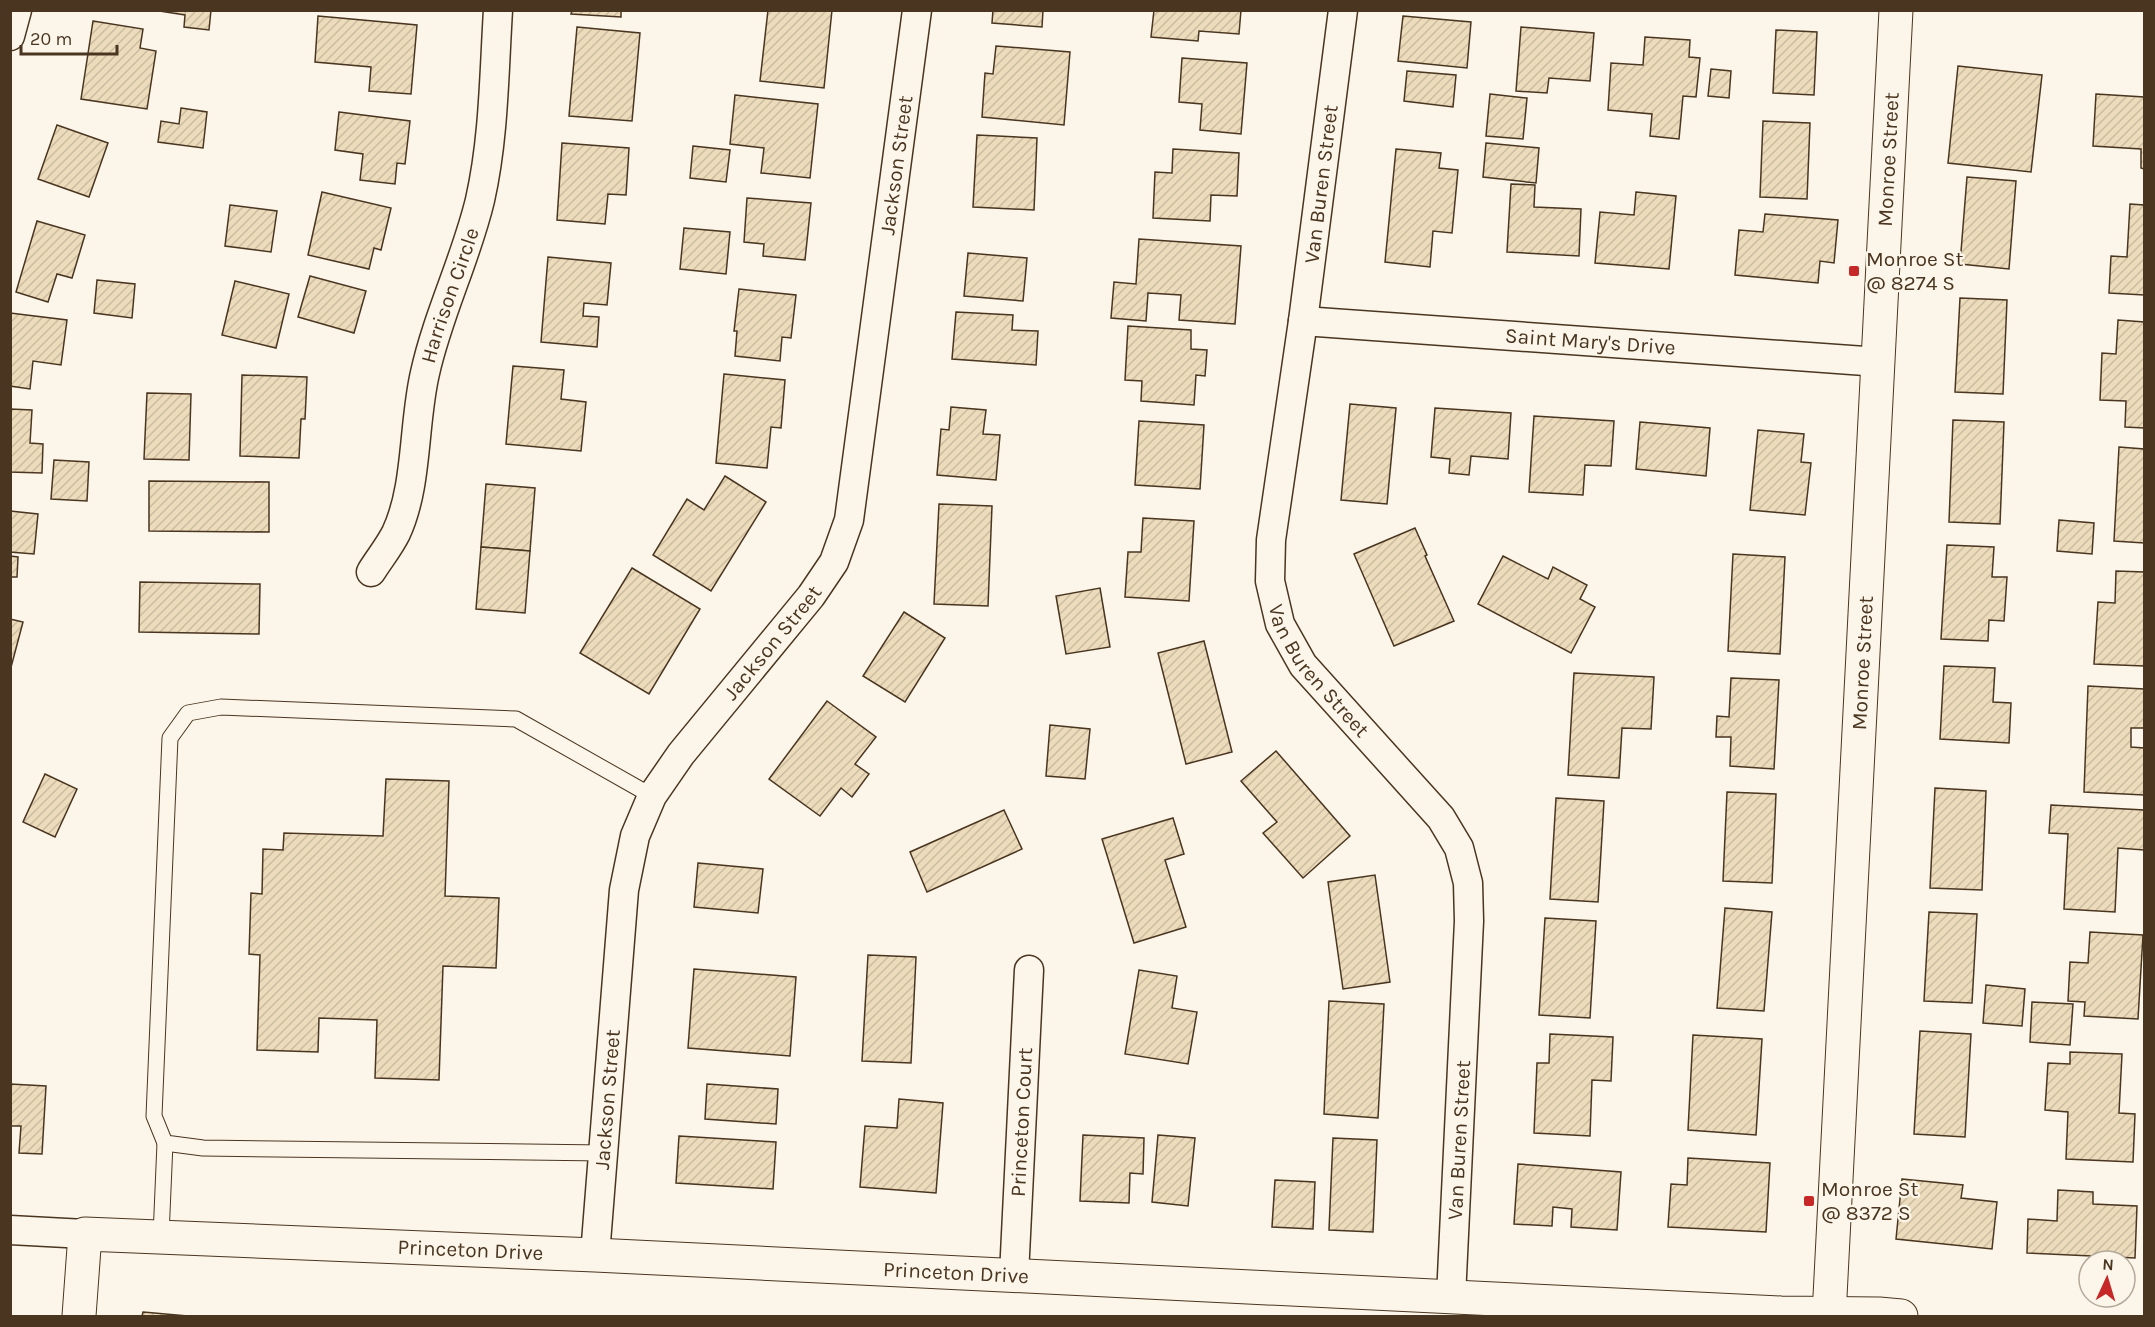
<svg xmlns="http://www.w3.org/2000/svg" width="2155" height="1327" font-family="Karla,sans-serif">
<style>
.building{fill:url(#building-hatch);stroke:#4a3520;stroke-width:1.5}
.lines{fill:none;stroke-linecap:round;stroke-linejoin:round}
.service-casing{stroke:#4a3520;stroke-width:17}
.minor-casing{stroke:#4a3520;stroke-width:31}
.tertiary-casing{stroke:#4a3520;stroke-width:35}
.service{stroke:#fbf6e9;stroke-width:15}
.minor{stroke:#fbf6e9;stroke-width:28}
.tertiary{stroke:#fbf6e9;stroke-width:33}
.poi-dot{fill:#c62828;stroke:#fbf6e9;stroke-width:2}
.labels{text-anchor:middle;stroke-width:4.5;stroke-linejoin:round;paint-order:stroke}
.street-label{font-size:21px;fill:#4a3520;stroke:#fbf6e9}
.poi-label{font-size:21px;fill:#4a3520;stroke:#fbf6e9;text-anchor:start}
</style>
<defs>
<pattern id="building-hatch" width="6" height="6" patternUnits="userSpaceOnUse" patternTransform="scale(1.5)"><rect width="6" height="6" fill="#ecdcbc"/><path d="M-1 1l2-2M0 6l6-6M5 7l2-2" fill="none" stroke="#ccbda1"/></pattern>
</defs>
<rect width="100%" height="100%" fill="#fbf6e9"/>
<g class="building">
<polygon points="153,10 211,10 209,30 184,27 185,15"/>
<polygon points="572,10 621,10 621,17 571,14"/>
<polygon points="768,10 832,10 824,88 760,81"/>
<polygon points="993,10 1043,10 1042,27 992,23"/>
<polygon points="1154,10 1241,10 1239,34 1199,31 1198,41 1151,37"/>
<polygon points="318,16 417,25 411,94 369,91 371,67 315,62"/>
<polygon points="1403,16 1471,22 1467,68 1398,61"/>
<polygon points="93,21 143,29 140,48 156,51 147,109 81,99"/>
<polygon points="577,27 640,33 632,121 569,116"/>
<polygon points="1521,27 1594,33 1590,81 1549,78 1547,93 1516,91"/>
<polygon points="1776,30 1817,32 1814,95 1773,93"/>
<polygon points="1645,37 1690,40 1689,57 1700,58 1696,97 1683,96 1679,139 1650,136 1652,114 1608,110 1611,63 1643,65"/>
<polygon points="996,46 1070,52 1064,125 982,117 985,73 993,74"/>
<polygon points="1182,58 1247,63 1241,134 1200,130 1202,104 1179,102"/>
<polygon points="1958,66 2042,75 2031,172 1948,163"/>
<polygon points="1711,69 1731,71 1729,98 1708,96"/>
<polygon points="1407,71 1456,75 1453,107 1404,101"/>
<polygon points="1490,94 1527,98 1523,139 1486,136"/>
<polygon points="2096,94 2144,97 2144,169 2141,168 2141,149 2093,146"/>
<polygon points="735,95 818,104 810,178 761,173 764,148 730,144"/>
<polygon points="181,108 207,112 203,148 158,142 161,121 179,124"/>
<polygon points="339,112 410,121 405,164 397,163 395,184 360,180 363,154 335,150"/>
<polygon points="1763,121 1810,123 1807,199 1760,197"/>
<polygon points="57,125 108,143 89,197 38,179"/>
<polygon points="977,135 1037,138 1034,210 973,207"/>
<polygon points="562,143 629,148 626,195 608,194 605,224 557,220"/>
<polygon points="1486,143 1539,148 1536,183 1483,177"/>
<polygon points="693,146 730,150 726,182 690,178"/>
<polygon points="1173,149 1239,153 1237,196 1211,195 1210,221 1153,218 1155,172 1172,173"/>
<polygon points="1396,149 1441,153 1439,168 1458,170 1452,233 1433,231 1430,267 1385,262"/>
<polygon points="1967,177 2016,181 2009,269 1960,264"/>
<polygon points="1511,184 1535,185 1534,207 1581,209 1579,256 1507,252"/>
<polygon points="322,192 391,208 381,250 374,248 369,269 308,255"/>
<polygon points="1636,192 1676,196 1669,269 1595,263 1600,212 1634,215"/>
<polygon points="747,198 811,203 805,260 763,256 764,244 744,242"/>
<polygon points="2130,204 2144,205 2144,295 2109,293 2111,256 2127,257"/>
<polygon points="230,205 277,211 271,252 225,246"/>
<polygon points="1765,214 1838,220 1834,263 1820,261 1818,283 1735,275 1739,230 1763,232"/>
<polygon points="37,221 85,235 72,278 57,274 48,302 16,292"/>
<polygon points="684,228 730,232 726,274 680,269"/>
<polygon points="1139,239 1241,246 1235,324 1179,320 1181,295 1148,293 1146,321 1111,318 1114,282 1136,284"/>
<polygon points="968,253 1027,258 1023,301 964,296"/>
<polygon points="548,257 611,263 607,305 584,303 583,316 599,317 597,347 541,342"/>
<polygon points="310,276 366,291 354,333 298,317"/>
<polygon points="97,280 135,284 132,318 94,313"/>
<polygon points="235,281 289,294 276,348 222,335"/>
<polygon points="739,289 796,295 791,338 782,337 780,361 735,356 737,331 734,331"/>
<polygon points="1960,298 2007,300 2003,394 1955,392"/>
<polygon points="956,312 1013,315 1012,330 1038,331 1036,365 952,359"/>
<polygon points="10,313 67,320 61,365 33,361 30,389 10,386"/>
<polygon points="2118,320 2144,322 2144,428 2125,427 2126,401 2100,400 2102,353 2116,354"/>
<polygon points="1128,326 1191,330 1191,349 1207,350 1205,376 1196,375 1194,405 1141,401 1142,381 1125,380"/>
<polygon points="513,366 564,370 561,399 586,402 581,451 506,444"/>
<polygon points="724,374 785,380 781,428 771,427 767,468 716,463"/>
<polygon points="242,375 307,377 305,419 301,419 299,458 240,456"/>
<polygon points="147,393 191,394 189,460 144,459"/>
<polygon points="1350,404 1396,408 1387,504 1341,500"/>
<polygon points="951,407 986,410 983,434 1000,435 996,480 937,475 941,429 949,430"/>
<polygon points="1435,408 1511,413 1508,459 1471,456 1469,475 1449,473 1450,459 1431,457"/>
<polygon points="10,409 32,410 30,443 43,444 42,473 10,472"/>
<polygon points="1534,416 1614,421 1611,466 1585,465 1583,495 1529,492"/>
<polygon points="1953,420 2004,422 2000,524 1949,522"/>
<polygon points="1139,421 1204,425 1200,489 1135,485"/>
<polygon points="1640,422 1710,428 1706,476 1636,469"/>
<polygon points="1758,430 1804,434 1801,462 1811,463 1805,515 1750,510"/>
<polygon points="2119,447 2144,449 2144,543 2114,541"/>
<polygon points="54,460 89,462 87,501 51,499"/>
<polygon points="725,476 766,502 711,591 653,555 687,499 704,510"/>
<polygon points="149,481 269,482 269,532 149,531"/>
<polygon points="486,484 535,488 530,551 481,547"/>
<polygon points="939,504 992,506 988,606 934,604"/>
<polygon points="10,511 38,514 34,554 10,552"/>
<polygon points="1143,518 1194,521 1189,601 1125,597 1128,552 1141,552"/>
<polygon points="2059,520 2094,523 2092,554 2057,551"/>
<polygon points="1415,528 1427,555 1425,556 1454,621 1394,646 1354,554"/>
<polygon points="1947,545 1994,547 1992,577 2007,577 2004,621 1989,620 1988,641 1941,639"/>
<polygon points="481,547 530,551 525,613 476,609"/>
<polygon points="1733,554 1785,557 1780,654 1728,651"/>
<polygon points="10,556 18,557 17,577 10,577"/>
<polygon points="1503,556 1548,579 1553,567 1587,585 1580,599 1595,607 1571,653 1478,604"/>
<polygon points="632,568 700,609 649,694 580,653"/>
<polygon points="2116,571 2144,572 2144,666 2094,664 2098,602 2115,603"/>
<polygon points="140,582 260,584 259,634 139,632"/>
<polygon points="1100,588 1110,647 1066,654 1056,596"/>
<polygon points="904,612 945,638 905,702 863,676"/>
<polygon points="10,619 23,622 10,671"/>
<polygon points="1204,641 1232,752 1186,764 1158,653"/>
<polygon points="1944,666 1995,668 1993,702 2011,703 2009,743 1940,739"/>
<polygon points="1574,673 1654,677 1651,729 1622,728 1619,778 1568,775"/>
<polygon points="1731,678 1779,680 1774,769 1730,766 1731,737 1716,737 1717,716 1729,717"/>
<polygon points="2088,686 2144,689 2144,728 2131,728 2131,747 2144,748 2144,795 2084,792"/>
<polygon points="827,701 876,737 855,764 869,774 852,797 841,788 820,816 769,779"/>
<polygon points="1050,725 1090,729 1085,779 1046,776"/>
<polygon points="1276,751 1350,836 1303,878 1263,833 1277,822 1241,781"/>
<polygon points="45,774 77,789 55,837 23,822"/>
<polygon points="386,779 449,781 445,896 499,898 496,968 443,966 439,1080 375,1078 377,1020 319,1018 318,1052 257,1050 260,955 249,954 251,893 262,894 263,849 283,850 284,833 383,836"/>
<polygon points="1935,788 1986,791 1982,890 1930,888"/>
<polygon points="1727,792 1776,794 1772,883 1723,881"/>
<polygon points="1556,798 1604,801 1598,902 1550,899"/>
<polygon points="2051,805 2144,810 2144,850 2118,848 2115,912 2064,909 2068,834 2049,833"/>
<polygon points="1004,810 1022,849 927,892 910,852"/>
<polygon points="1173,818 1184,854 1165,860 1186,927 1134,943 1102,839"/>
<polygon points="698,863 763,869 758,913 694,907"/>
<polygon points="1375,875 1390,982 1343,989 1328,882"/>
<polygon points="1725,908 1772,912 1764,1011 1717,1008"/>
<polygon points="1929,912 1977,914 1972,1003 1924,1001"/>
<polygon points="1545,918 1596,921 1590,1018 1539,1015"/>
<polygon points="2090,932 2143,935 2138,1019 2084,1016 2085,1002 2068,1001 2070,962 2088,963"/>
<polygon points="868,955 916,957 911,1063 862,1061"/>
<polygon points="694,969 796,977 790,1056 688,1048"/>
<polygon points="1139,970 1177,976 1172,1008 1197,1012 1188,1064 1125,1054"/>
<polygon points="1986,985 2025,989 2022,1026 1983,1023"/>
<polygon points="1329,1001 1384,1004 1378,1118 1324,1114"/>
<polygon points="2032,1002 2073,1004 2070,1045 2030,1042"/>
<polygon points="1920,1031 1971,1034 1965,1137 1914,1134"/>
<polygon points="1550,1034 1613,1037 1611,1081 1592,1080 1590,1136 1534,1133 1537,1063 1549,1063"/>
<polygon points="1693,1035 1762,1039 1756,1135 1688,1130"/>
<polygon points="2070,1052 2122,1054 2119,1113 2135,1114 2133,1162 2066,1159 2068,1112 2045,1110 2048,1063 2070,1064"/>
<polygon points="10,1084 46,1086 42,1154 19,1153 21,1126 10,1126"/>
<polygon points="707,1084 778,1089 776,1124 705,1119"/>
<polygon points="899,1099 943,1103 936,1193 860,1187 865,1126 897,1128"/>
<polygon points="1083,1135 1144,1138 1143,1174 1130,1173 1129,1203 1080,1201"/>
<polygon points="1158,1135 1195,1138 1188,1206 1152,1202"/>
<polygon points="679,1136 776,1142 773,1189 676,1183"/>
<polygon points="1333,1138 1377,1140 1373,1232 1329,1230"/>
<polygon points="1688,1158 1770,1163 1766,1232 1668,1227 1671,1184 1687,1185"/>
<polygon points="1518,1164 1621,1172 1617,1230 1571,1227 1572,1209 1553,1207 1552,1226 1514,1224"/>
<polygon points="1902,1179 1963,1185 1961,1198 1997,1202 1992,1249 1896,1239"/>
<polygon points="1275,1180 1315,1182 1313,1229 1272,1227"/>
<polygon points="2058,1190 2093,1192 2093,1204 2137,1206 2135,1258 2027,1253 2028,1219 2057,1221"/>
<polygon points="143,1312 188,1316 142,1316"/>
</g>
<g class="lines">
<g class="service-casing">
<g id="service">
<polyline points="604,1153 203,1148 165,1143 154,1116 170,738 188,713 221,707 516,719 652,796"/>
<polyline points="161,1236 165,1143"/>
</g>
</g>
<g class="minor-casing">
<g id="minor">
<path id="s1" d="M1343 10 1303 321 1271 540 1270 581 1280 624 1303 665 1441 818 1459 848 1468 883 1469 921 1451 1297"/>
<polyline points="10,36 17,10"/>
<path id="s2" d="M1303 321 1879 362"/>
<path id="s3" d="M371 572C379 559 389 547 396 533 418 486 413 424 425 373 438 314 466 259 480 200 494 138 494 74 498 10"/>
<polyline points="10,1230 85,1234"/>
<path id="s4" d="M595 1255 624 890 635 836 652 796 681 754 811 596 834 562 849 520 917 10"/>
<path id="s5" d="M1014 1275 1029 970"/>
</g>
</g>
<g class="tertiary-casing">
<g id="tertiary">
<path id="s6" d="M79 1316 85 1234 595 1255 1781 1313 1879 1314 1901 1316"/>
<path id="s7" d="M1829 1316 1896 10"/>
</g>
</g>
<use href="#service" class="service"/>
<use href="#minor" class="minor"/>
<use href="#tertiary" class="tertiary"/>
</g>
<g class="poi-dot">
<rect x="1848" y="265" width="12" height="12" rx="3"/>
<rect x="1803" y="1195" width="12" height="12" rx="3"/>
</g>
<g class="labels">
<g class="street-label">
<text dy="7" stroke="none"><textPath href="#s7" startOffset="1158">Monroe Street</textPath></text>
<text dy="7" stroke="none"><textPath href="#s4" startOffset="1164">Jackson Street</textPath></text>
<text transform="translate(1321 184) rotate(-83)" y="7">Van Buren Street</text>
<text dy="7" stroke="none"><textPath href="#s3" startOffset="291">Harrison Circle</textPath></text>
<text dy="7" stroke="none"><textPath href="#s2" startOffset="288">Saint Mary's Drive</textPath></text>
<text dy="7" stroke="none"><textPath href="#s4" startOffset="660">Jackson Street</textPath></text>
<text dy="7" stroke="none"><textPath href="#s7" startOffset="654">Monroe Street</textPath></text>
<text dy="7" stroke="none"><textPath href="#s1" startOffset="680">Van Buren Street</textPath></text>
<text dy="7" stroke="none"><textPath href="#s4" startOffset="156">Jackson Street</textPath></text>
<text dy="7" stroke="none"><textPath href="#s5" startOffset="153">Princeton Court</textPath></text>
<text transform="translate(1459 1140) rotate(-87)" y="7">Van Buren Street</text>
<text dy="7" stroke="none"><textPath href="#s6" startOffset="468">Princeton Drive</textPath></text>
<text dy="7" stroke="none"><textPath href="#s6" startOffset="954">Princeton Drive</textPath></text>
</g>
<g class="poi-label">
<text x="1866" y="266">Monroe St<tspan x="1866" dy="24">@ 8274 S</tspan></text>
<text x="1821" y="1196">Monroe St<tspan x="1821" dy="24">@ 8372 S</tspan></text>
</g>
</g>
<rect width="2155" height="1327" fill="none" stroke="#4a3520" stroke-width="24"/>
<g transform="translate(2107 1279) rotate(4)"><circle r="28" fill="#fbf6e9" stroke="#b4a999" stroke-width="1.5"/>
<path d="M0-4.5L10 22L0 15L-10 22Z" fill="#c62828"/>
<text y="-9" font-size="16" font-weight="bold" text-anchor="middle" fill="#4a3520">N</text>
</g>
<path d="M21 45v9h96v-9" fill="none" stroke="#4a3520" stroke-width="3"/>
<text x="30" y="45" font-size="18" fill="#4a3520" stroke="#fbf6e9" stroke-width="4.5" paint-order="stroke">20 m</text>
</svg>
